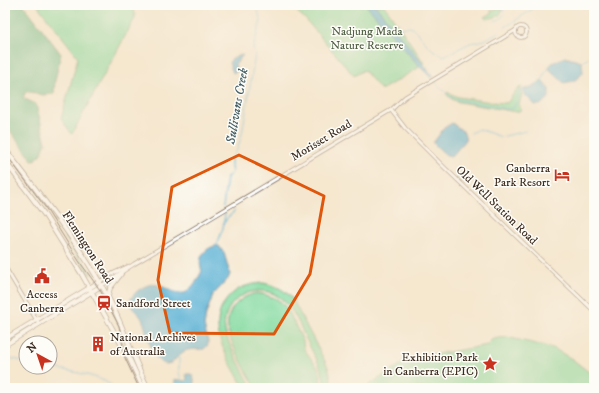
<svg xmlns="http://www.w3.org/2000/svg" width="599" height="393" font-family="'IM FELL DW Pica',serif">
<style>
.green{fill:#81d99e;stroke:#5e825e}
.forest{fill:#68b985;stroke:#527252}
.water{fill:#56afd3;stroke:#486c78}
.lines{fill:none;stroke-linecap:round;stroke-linejoin:round}
.stream{stroke:#56afd3;stroke-width:1}
.minor-casing{stroke:#7c6c5c;stroke-width:4.5}
.major-casing{stroke:#7c6c5c;stroke-width:5.5}
.minor{stroke:#fff;stroke-width:3}
.major{stroke:#fff;stroke-width:4}
.tram{stroke:#3b2a1e;stroke-width:1}
.marked{fill:none;stroke:#df570d;stroke-width:3;stroke-linejoin:round}
.labels{text-anchor:middle;stroke-width:3;stroke-linejoin:round;paint-order:stroke}
.park-label{font-size:12px;fill:#505f44;stroke:#fdfcf7}
.street-label{font-size:12px;fill:#3b2a1e;stroke:#fdfcf7}
.poi-label{font-size:12px;fill:#3b2a1e;stroke:#fdfcf7;text-anchor:end}
.water-label{font-size:13px;font-style:italic;fill:#465f66;stroke:#fdfcf7}
</style>
<rect width="100%" height="100%" fill="#fdfcf7"/>
<filter id="ink" filterUnits="userSpaceOnUse"><feTurbulence type="fractalNoise" baseFrequency=".025" numOctaves="2"/><feDisplacementMap in="SourceGraphic" scale="8" xChannelSelector="R" yChannelSelector="G"/><feConvolveMatrix kernelMatrix="1 2 1 2 8 2 1 2 1" color-interpolation-filters="sRGB"/></filter>
<filter id="wash" filterUnits="userSpaceOnUse"><feTurbulence type="fractalNoise" baseFrequency=".012" numOctaves="4" result="noise"/><feDisplacementMap in="SourceGraphic" scale="16" xChannelSelector="R" yChannelSelector="G"/><feGaussianBlur stdDeviation="0.9" result="paint"/><feColorMatrix in="noise" values="0 0 0 0 0 0 0 0 0 0 0 0 0 0 0 0 0 1.4 0 .05"/><feComposite in="paint" operator="in"/></filter>
<g filter="url(#wash)">
<rect width="100%" height="100%" fill="#f5e7cf"/>
<g class="green">
<polygon points="37,5 134,5 135,18 72,134 61,119 78,57"/>
<polygon points="290,5 384,5 425,64 381,90 364,70 354,76 306,20"/>
<path d="M499 5 502 10C500 19 493 17 486 19L485 17 492 13 490 11 497 10 495 6Z"/>
<polygon points="522,87 520,90 522,94 519,105 521,110 516,112 459,102 453,100 446,94 447,92 458,97 491,102 507,103 517,89"/>
<polygon points="54,219 65,234 70,243 91,274 90,275 79,259"/>
<path d="M263 283C275 285 286 290 293 300L328 367 331 379V388H324C325 372 316 359 309 345 301 329 294 307 279 297 255 280 220 301 225 330 228 345 245 373 252 388H244C230 361 204 328 227 299 236 288 248 284 263 283Z"/>
<path d="M257 293 263 294 275 298 281 302 289 312 303 341 304 349 318 368 320 374 321 388H256C248 374 230 344 228 329 225 310 240 296 257 293Z"/>
<polygon points="507,337 553,348 572,359 594,376 594,388 364,388 409,359 488,345 492,339"/>
</g>
<polygon class="forest" points="5,5 24,5 61,54 55,81 54,94 43,95 26,91 23,98 36,104 46,143 41,155 33,161 5,124"/>
<g class="water">
<polygon points="366,5 375,5 433,76 431,78 421,68"/>
<path d="M243 55 235 65 237 70 236 72 233 73 229 63C232 57 236 56 243 55Z"/>
<polygon points="565,57 582,62 583,73 574,81 564,83 548,68 552,63"/>
<polygon points="542,81 549,89 549,98 540,105 535,105 526,96 522,90 531,87"/>
<polygon points="452,123 464,132 466,140 452,156 446,155 433,143 444,128"/>
<path d="M215 246H219L224 253 230 274 228 279 213 295 206 314 204 326 208 341V345L204 349C197 350 189 348 183 352 177 356 174 364 166 364 151 363 147 329 142 319 138 312 132 310 129 302 132 296 136 291 142 288 159 277 168 295 185 293L195 284 202 271C197 260 203 249 215 246Z"/>
<path d="M186 374H191C195 379 195 382 193 388H176L174 379 185 381 187 379Z"/>
</g>
<g class="lines">
<g class="stream">
<polyline points="502,8 504,11"/>
<polyline points="495,21 500,19 504,14"/>
<polyline points="513,22 539,5"/>
<polyline points="505,27 512,23"/>
<path d="M396 30C412 23 414 28 424 41 428 47 437 53 444 56L470 43 485 40 498 32"/>
<polyline points="582,62 592,56 594,56"/>
<polyline points="434,81 444,91"/>
<polyline points="542,82 545,73 548,69"/>
<polyline points="446,93 454,99 508,109 514,108 519,92 523,90"/>
<polyline points="471,133 479,129 501,137 526,131"/>
<polyline points="223,207 227,177 232,173 231,167 231,158 237,150 242,134 252,74 255,54 253,48 261,21 256,5"/>
<polyline points="225,222 227,218 235,211"/>
<polyline points="216,247 223,228 225,213"/>
<polyline points="179,354 179,373 182,382"/>
<polyline points="5,357 26,362"/>
<path d="M48 367C66 371 96 374 111 385"/>
</g>
</g>
</g>
<g filter="url(#ink)">
<g class="lines">
<g class="minor-casing">
<g id="minor">
<circle cx="521" cy="32" r="5.5"/>
<polyline points="391,110 405,128 445,168 594,311"/>
<polyline points="5,267 39,324"/>
<polyline points="99,282 114,273 129,266"/>
<polyline points="101,286 134,264 391,110 405,97 516,30"/>
</g>
</g>
<g class="major-casing">
<g id="major">
<path d="M5 149C41 196 81 246 109 299 124 327 133 359 148 388"/>
<polyline points="5,161 44,214 81,273 129,358 143,388"/>
<polyline points="108,297 110,288 121,274"/>
<polyline points="5,339 99,282"/>
<polyline points="5,345 101,286"/>
</g>
</g>
<use href="#minor" class="minor"/>
<use href="#major" class="major"/>
<polyline class="tram" points="5,153 45,207 79,261 100,290 119,326 125,358 139,388"/>
</g>
</g>
<path d="M0 0H599V393H0ZM239 155 324 196 310 274 274 334 170 333 158 280 172 187Z" fill="#f5e7cf" fill-opacity=".55" fill-rule="evenodd"/>
<path class="marked" d="M239 155 324 196 310 274 274 334 170 333 158 280 172 187Z"/>
<defs>
<g id="hotel-bare" transform="scale(1.2)"><path d="M-6-4.5h1.5V1H6V5H4.5V3h-9V5H-6ZM-4 0a1.8 1.8 0 1 1 3.6 0ZM.5 0V-2.5h3Q6-2.5 6 0Z" fill="#c8321e" stroke="#fdfcf7" stroke-width="2.5" paint-order="stroke"/></g>
<g id="civic-bare" transform="scale(1.2)"><path d="M-.6-6.5H3V-4.5H.6V-3L4-1V1h2V6H-6V1h2V-1L-.6-3ZM-1.2 2.5V6h2.4V2.5Z" fill="#c8321e" stroke="#fdfcf7" stroke-width="2.5" paint-order="stroke"/></g>
<g id="station-bare" transform="scale(1.2)"><path d="M-3-6H3Q5-6 5-4V2Q5 4 3 4L4.5 6H3L1.5 4h-3L-3 6H-4.5L-3 4Q-5 4-5 2V-4Q-5-6-3-6ZM-3.5-4v3h7v-3ZM-3.5 1v1.5H-2V1ZM2 1v1.5H3.5V1Z" fill="#c8321e" stroke="#fdfcf7" stroke-width="2.5" paint-order="stroke"/></g>
<g id="building-bare" transform="scale(1.2)"><path d="M-4-6H4V6H1V3H-1V6H-4ZM-2.5-4.3h1.7v1.8h-1.7ZM.8-4.3h1.7v1.8H.8ZM-2.5-1h1.7V.8h-1.7ZM.8-1h1.7V.8H.8Z" fill="#c8321e" stroke="#fdfcf7" stroke-width="2.5" paint-order="stroke"/></g>
<g id="sight-bare" transform="scale(1.2)"><path d="M0-6L1.8-2.2L6-1.7L2.9 1.2L3.7 5.4L0 3.3L-3.7 5.4L-2.9 1.2L-6-1.7L-1.8-2.2Z" fill="#c8321e" stroke="#fdfcf7" stroke-width="2.5" paint-order="stroke"/></g>
</defs>
<g fill-rule="evenodd">
<use href="#hotel-bare" x="562" y="175"/>
<use href="#civic-bare" x="42" y="276"/>
<use href="#station-bare" x="104" y="303"/>
<use href="#building-bare" x="98" y="344"/>
<use href="#sight-bare" x="490" y="364"/>
</g>
<g class="labels">
<g class="park-label">
<text x="367" y="35">Nadjung Mada<tspan x="367" dy="14">Nature Reserve</tspan></text>
</g>
<g class="street-label">
<text transform="translate(321 140) rotate(-31)" y="4">Morisset Road</text>
<text transform="translate(497 205) rotate(44)" y="4">Old Well Station Road</text>
<text transform="translate(88 247) rotate(57)" y="4">Flemington Road</text>
</g>
<g class="poi-label">
<text x="550" y="172">Canberra<tspan x="550" dy="14">Park Resort</tspan></text>
<text x="42" y="298" text-anchor="middle">Access<tspan x="42" dy="14">Canberra</tspan></text>
<text x="116" y="307" text-anchor="start">Sandford Street</text>
<text x="110" y="341" text-anchor="start">National Archives<tspan x="110" dy="14">of Australia</tspan></text>
<text x="478" y="361">Exhibition Park<tspan x="478" dy="14">in Canberra (EPIC)</tspan></text>
</g>
<g class="water-label">
<text transform="translate(236 106) rotate(-80)" y="5">Sullivans Creek</text>
</g>
</g>
<rect width="599" height="393" fill="none" stroke="#fdfcf7" stroke-width="20"/>
<g transform="translate(38 355) rotate(320)"><circle r="19" fill="#fdfcf7" stroke="#afa8a0"/>
<path d="M0-3L7 15L0 10L-7 15Z" fill="#c8321e"/>
<text y="-6" font-size="11" font-weight="bold" text-anchor="middle" fill="#3b2a1e">N</text>
</g>
</svg>
